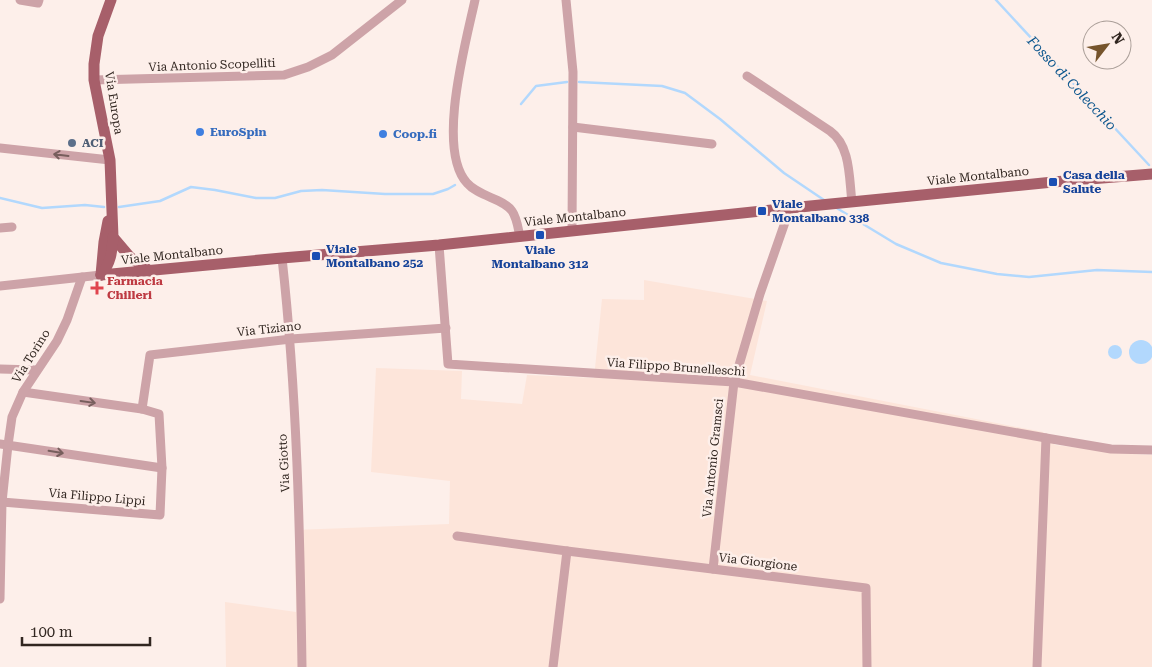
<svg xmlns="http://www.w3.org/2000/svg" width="1152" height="667" font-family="'Roboto Serif',serif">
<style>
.built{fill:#fde5da}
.water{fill:#b2d8fd}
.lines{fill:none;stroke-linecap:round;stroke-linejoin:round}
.stream{stroke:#b2d8fd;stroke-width:2.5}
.minor{stroke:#cda3a8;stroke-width:9}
.major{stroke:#a75f6a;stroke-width:11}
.oneway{stroke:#775e5d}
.shop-dot{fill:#3f7fe0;stroke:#fdefea;stroke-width:2}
.service-dot{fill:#5c6f8a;stroke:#fdefea;stroke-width:2}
.transit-dot{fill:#1a4fb4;stroke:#fdefea;stroke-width:2}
.health-dot{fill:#e0444e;stroke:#fdefea;stroke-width:2}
.labels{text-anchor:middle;stroke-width:5;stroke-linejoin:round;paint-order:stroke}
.street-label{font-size:12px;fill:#312620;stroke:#fdefea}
.shop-label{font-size:12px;font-weight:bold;fill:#366cbe;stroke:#fdefea;text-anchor:start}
.service-label{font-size:12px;font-weight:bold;fill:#4e5e75;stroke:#fdefea;text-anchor:start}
.transit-label{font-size:12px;font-weight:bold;fill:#164399;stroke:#fdefea;text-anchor:start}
.health-label{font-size:12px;font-weight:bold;fill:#be3a42;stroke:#fdefea;text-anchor:start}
.water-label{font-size:14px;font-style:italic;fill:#0e578e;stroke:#fdefea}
</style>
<rect width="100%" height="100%" fill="#fdefea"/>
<polygon class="built" points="644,280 767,301 750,375 1043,432 1055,445 1132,454 1152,455 1152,667 226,667 225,602 296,612 295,530 449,524 450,481 371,472 376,368 462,371 461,399 522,404 527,375 594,378 602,299 644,300"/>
<g class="water">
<circle cx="1141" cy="352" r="12"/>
<circle cx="1115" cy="352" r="7"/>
</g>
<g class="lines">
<g class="stream">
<polyline points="996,0 1149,165"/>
<polyline points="579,82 662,86 685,93 720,119 784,173 824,200"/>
<polyline points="521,104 536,86 567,82"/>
<polyline points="0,198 42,208 85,205 104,207"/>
<polyline points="119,207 160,201 191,187 215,190 256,198 275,198 301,191 322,190 385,194 433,194 448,189 455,185"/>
<polyline points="835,207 896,244 941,263 997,274 1029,277 1097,270 1152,272"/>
</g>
<g class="minor">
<polyline points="20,0 38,3 39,0"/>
<path d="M475 0C466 42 436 149 467 183 479 197 503 198 512 211 517 218 518 228 520 237"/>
<polyline points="566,0 573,72 572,231"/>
<path d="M747 76 830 131C851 146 849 179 852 202"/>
<polyline points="94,80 284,75 308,67 332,55 402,0"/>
<polyline points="573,127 712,144"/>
<polyline points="0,148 110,160"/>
<polyline points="0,228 12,227"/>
<polyline points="439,245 448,364 734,382 1046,438 1111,449 1152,450"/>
<path d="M282 258C297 394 300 530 302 667"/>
<polyline points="0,286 101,275"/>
<polyline points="0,369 36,370"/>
<polyline points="142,409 150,355 291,339 446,328"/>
<polyline points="0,444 162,468"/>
<polyline points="2,502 160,515 162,468 159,414 142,409 23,392"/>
<polyline points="457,536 567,551 553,667"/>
<polyline points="567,551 866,588 867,667"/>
<polyline points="713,569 734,382 760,294 790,208"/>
<polyline points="0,599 2,502 8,445 12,417 23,392 57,341 67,320 82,277"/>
<polyline points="1037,667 1046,438"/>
</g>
<g class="major">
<polyline points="111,0 98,36 94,64 94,80 110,160 113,237 130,257 151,272"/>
<polyline points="101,275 282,258 439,245 790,208 1053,182 1152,174"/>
<polyline points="101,275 104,242 108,221"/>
<path d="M101 275C111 263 112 252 113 237"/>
</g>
</g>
<defs><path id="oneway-shaft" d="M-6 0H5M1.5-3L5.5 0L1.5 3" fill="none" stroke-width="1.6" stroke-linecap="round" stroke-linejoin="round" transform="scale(1.25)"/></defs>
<g class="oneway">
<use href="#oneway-shaft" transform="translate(61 155) rotate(-173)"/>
<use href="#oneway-shaft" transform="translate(88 402) rotate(8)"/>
<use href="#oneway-shaft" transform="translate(56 452) rotate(9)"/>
</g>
<g class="shop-dot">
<circle cx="200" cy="132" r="5"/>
<circle cx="383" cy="134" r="5"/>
</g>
<circle class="service-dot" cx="72" cy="143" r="5"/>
<g class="transit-dot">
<rect x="1048" y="177" width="10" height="10" rx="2.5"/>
<rect x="757" y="206" width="10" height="10" rx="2.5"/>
<rect x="535" y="230" width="10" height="10" rx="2.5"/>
<rect x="311" y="251" width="10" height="10" rx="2.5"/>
</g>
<path class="health-dot" d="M94.5 280.5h5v5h5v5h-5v5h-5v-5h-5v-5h5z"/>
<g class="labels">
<g class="street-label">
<text transform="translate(212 65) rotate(-2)" y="4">Via Antonio Scopelliti</text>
<text transform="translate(114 103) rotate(81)" y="4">Via Europa</text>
<text transform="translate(978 176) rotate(-6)" y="4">Viale Montalbano</text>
<text transform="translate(575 217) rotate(-6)" y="4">Viale Montalbano</text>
<text transform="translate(172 255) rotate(-6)" y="4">Viale Montalbano</text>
<text transform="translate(269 329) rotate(-6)" y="4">Via Tiziano</text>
<text transform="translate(31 356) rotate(-58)" y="4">Via Torino</text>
<text transform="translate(676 367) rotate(4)" y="4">Via Filippo Brunelleschi</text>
<text transform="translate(713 458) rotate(-84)" y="4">Via Antonio Gramsci</text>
<text transform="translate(284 463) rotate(-93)" y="4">Via Giotto</text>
<text transform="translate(97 497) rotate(5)" y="4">Via Filippo Lippi</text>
<text transform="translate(758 562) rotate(7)" y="4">Via Giorgione</text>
</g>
<g class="shop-label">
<text x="210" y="136">EuroSpin</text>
<text x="393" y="138">Coop.fi</text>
</g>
<g class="service-label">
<text x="82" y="147">ACI</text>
</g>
<g class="transit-label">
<text x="1063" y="179">Casa della<tspan x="1063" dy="14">Salute</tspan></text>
<text x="772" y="208">Viale<tspan x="772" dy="14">Montalbano 338</tspan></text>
<text x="326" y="253">Viale<tspan x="326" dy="14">Montalbano 252</tspan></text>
<text x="540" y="254" text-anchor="middle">Viale<tspan x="540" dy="14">Montalbano 312</tspan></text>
</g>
<g class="health-label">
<text x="107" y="285">Farmacia<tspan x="107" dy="14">Chilleri</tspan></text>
</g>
<g class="water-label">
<text transform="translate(1072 83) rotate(47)" y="5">Fosso di Colecchio</text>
</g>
</g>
<g transform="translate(1107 45) rotate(59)"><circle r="24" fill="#fdefea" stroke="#ab9f99"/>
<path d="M0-4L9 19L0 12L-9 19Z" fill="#76542c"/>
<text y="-8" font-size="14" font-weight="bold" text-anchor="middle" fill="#312620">N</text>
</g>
<path d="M22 637v8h128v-8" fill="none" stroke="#312620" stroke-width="2.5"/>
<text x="30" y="637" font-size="15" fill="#312620" stroke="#fdefea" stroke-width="4" paint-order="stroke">100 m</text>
</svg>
